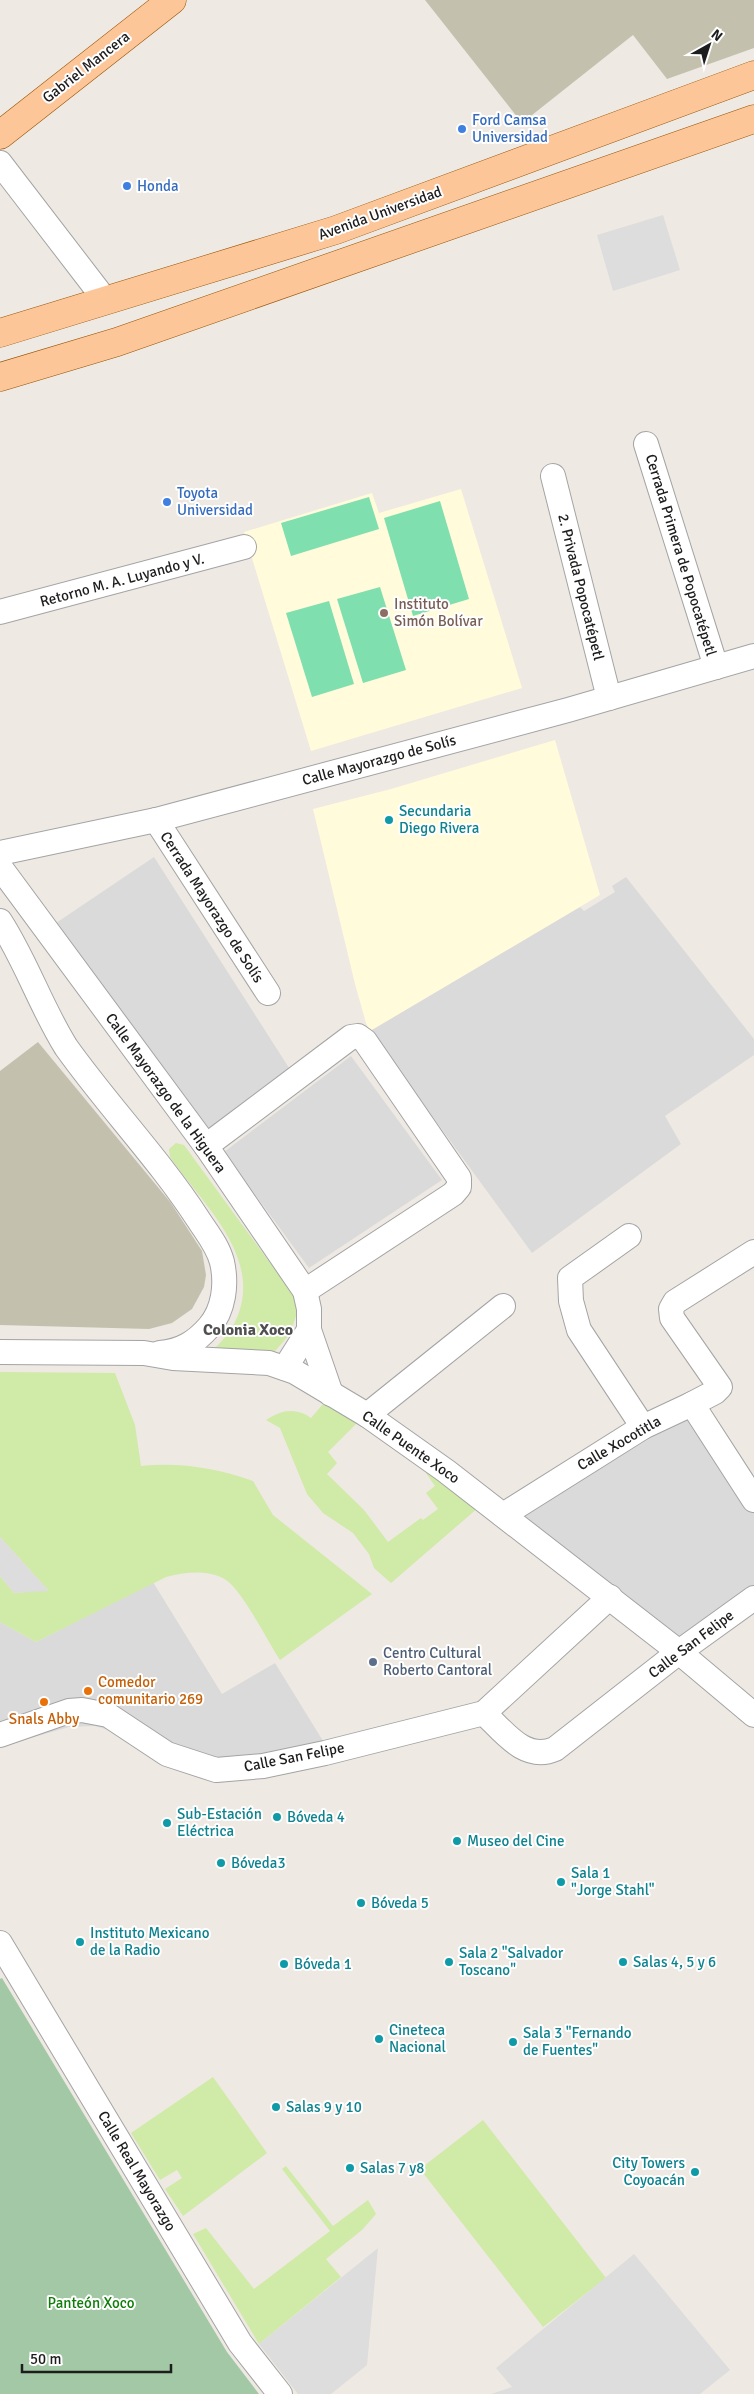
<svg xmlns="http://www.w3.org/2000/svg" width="754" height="2394" font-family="Signika,sans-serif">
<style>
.residential{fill:#dbdada}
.education{fill:#fffbdb}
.construction{fill:#c3c1ae}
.grass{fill:#d0eaa7}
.cemetery{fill:#a3c8a5}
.pitch{fill:#7fdfaf}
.parking{fill:#ddd}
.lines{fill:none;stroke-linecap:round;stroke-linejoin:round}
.minor-casing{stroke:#a4a4a4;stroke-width:26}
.major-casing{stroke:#965300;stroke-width:29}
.minor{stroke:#fff;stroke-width:24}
.major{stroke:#fdc699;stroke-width:28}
.shop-dot{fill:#3f7fe0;stroke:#fff;stroke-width:2}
.education-dot{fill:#8d6e63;stroke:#fff;stroke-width:2}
.culture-dot{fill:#0f9aa8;stroke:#fff;stroke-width:2}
.service-dot{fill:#5c6f8a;stroke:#fff;stroke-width:2}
.food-dot{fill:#e8710a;stroke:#fff;stroke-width:2}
.labels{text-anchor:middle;stroke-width:4;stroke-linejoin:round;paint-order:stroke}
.street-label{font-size:15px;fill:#1d1d1d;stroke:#fff}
.shop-label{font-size:15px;fill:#366cbe;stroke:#fff;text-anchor:start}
.education-label{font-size:15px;fill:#785e54;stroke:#fff;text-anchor:start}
.culture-label{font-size:15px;fill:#0d838f;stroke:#fff;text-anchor:start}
.service-label{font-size:15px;fill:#4e5e75;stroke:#fff;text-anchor:start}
.food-label{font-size:15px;fill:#c56008;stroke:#fff;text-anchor:start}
.park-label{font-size:15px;fill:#0e7d09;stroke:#fff}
.neighbourhood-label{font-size:16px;font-weight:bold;fill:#505050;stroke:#fff}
</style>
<rect width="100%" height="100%" fill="#efe9e3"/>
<g class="residential">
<polygon points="154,857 291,1071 205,1136 56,923"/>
<polygon points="626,877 754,1039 754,1055 665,1116 681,1144 532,1253 370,1031 580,907 584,911 615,892 612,886"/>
<polygon points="351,1056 442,1180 309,1268 224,1152"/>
<polygon points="684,1414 754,1509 754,1592 677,1644 520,1518 649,1439"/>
<polygon points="153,1582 222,1694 275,1663 336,1762 253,1779 216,1783 166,1763 109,1730 95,1726 69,1727 0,1747 0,1622 36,1642"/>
</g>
<g class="education">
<polygon points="461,489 522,688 311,751 244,532 372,493 379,513"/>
<polygon points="555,740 600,895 370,1031 366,1023 355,984 313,809 391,789"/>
</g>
<g class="construction">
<polygon points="425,0 754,0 754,48 667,79 633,35 522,123"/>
<polygon points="38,1042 171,1203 202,1251 206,1275 204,1287 192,1309 172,1323 149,1329 0,1325 0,1071"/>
</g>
<g class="grass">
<path d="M176 1143 184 1145 300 1304 290 1334 269 1358 207 1356C217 1346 228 1336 234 1324 267 1260 203 1205 170 1157L169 1149Z"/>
<path d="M0 1372 115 1373 135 1425 141 1466C180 1462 216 1468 253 1481L273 1515 372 1594 280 1660C268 1642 242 1590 226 1580 210 1569 184 1572 166 1577L36 1642 0 1622V1576L14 1593 48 1590 0 1537Z"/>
<path d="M323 1404 357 1423 328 1452 337 1463 327 1474 364 1510 388 1542 421 1518 423 1520 438 1509 426 1493 435 1486 426 1473 431 1468 479 1507 391 1583 374 1568 369 1554 353 1533 323 1513 307 1494 280 1428 266 1420C281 1410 296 1407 311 1418Z"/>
<polygon points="213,2077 267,2153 183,2216 165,2189 182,2178 177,2170 160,2180 131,2133"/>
<polygon points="483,2120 606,2278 543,2327 420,2169"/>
<polygon points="286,2166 333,2226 368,2200 376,2214 362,2230 326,2259 341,2277 259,2344 193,2234 206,2228 254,2289 330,2231 282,2169"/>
</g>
<polygon class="cemetery" points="2,1978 227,2352 259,2394 0,2394 0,1979"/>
<g class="pitch">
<polygon points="369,497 379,529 291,556 281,523"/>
<polygon points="440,501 469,599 413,616 384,518"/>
<polygon points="380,587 406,670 363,683 337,599"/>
<polygon points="329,601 354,684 312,697 286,613"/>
</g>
<g class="parking">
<polygon points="663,215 680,270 613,291 597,235"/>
<polygon points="0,1537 49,1591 14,1593 0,1576"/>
<polygon points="378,2248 367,2365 331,2394 298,2394 259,2344"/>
<polygon points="634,2254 730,2370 700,2394 491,2394 512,2387 496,2368"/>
</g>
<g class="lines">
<g class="minor-casing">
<g id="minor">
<polyline points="0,163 106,301"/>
<polyline points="646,444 716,667"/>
<polyline points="553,476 609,698"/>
<polyline points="0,612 244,547"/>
<polyline points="156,820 268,993"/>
<polyline points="0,853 156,820 568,710 754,656"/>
<polyline points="0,867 206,1146 305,1291 309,1309 309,1330 331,1394"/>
<path d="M0 921C26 961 41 1007 66 1047 108 1106 159 1159 198 1219 207 1233 218 1246 222 1262 227 1284 224 1310 209 1327 195 1343 181 1351 160 1353"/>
<polyline points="206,1146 351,1037 358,1036 365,1041 459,1178 459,1187 453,1194 305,1291"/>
<polyline points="629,1236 570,1278 571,1301 579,1330 643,1427"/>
<polyline points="0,1352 144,1353 173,1358 269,1363 295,1372 367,1415 446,1471 679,1652 754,1715"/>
<polyline points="285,1368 309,1330"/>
<polyline points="692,1404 715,1392 720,1387 672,1318 671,1309 675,1302 754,1252"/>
<polyline points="367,1415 503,1306"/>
<polyline points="503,1515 643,1427 692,1404 754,1500"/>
<path d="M484 1713C504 1732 525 1762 555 1749L679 1652 754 1598"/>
<polyline points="0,1735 69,1711 82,1710 108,1715 167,1754 216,1770 263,1766 325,1753 484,1713 610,1597"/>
<polyline points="0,1943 240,2343 280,2394"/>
</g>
</g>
<g class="major-casing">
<g id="major">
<polyline points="0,135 172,0"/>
<polyline points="0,333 336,230 754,75"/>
<polyline points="0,377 117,342 754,119"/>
</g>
</g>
<use href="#minor" class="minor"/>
<use href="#major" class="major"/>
</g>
<g class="shop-dot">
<circle cx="462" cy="129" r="5"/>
<circle cx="127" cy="186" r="5"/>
<circle cx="167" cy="502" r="5"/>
</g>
<circle class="education-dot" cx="384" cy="613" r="5"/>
<g class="culture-dot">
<circle cx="389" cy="820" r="5"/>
<circle cx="277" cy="1817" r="5"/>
<circle cx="167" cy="1823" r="5"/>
<circle cx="457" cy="1841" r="5"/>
<circle cx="221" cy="1863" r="5"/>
<circle cx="561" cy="1882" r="5"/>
<circle cx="361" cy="1903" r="5"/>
<circle cx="80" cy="1942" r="5"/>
<circle cx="449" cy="1962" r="5"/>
<circle cx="623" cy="1962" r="5"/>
<circle cx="284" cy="1964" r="5"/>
<circle cx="379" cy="2039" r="5"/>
<circle cx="513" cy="2042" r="5"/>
<circle cx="276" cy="2107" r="5"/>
<circle cx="350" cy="2168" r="5"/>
<circle cx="695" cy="2172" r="5"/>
</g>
<circle class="service-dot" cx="373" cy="1662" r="5"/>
<g class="food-dot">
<circle cx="88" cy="1691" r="5"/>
<circle cx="44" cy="1702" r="5"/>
</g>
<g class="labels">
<g class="street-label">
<text transform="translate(86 67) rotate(-38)" y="5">Gabriel Mancera</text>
<text transform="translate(380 213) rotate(-20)" y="5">Avenida Universidad</text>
<text transform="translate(681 555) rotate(73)" y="5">Cerrada Primera de Popocatépetl</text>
<text transform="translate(122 580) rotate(-15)" y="5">Retorno M. A. Luyando y V.</text>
<text transform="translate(581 587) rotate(76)" y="5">2. Privada Popocatépetl</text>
<text transform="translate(379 760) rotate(-15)" y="5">Calle Mayorazgo de Solís</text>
<text transform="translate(212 907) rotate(57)" y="5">Cerrada Mayorazgo de Solís</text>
<text transform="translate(166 1093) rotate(54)" y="5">Calle Mayorazgo de la Higuera</text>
<text transform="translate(619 1443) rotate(-30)" y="5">Calle Xocotitla</text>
<text transform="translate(411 1447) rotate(35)" y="5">Calle Puente Xoco</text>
<text transform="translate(691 1644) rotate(-37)" y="5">Calle San Felipe</text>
<text transform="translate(294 1757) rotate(-11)" y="5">Calle San Felipe</text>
<text transform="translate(137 2171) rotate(59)" y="5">Calle Real Mayorazgo</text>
</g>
<g class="shop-label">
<text x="472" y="125">Ford Camsa<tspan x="472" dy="17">Universidad</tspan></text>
<text x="137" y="191">Honda</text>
<text x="177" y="498">Toyota<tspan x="177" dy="17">Universidad</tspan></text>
</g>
<g class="education-label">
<text x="394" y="609">Instituto<tspan x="394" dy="17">Simón Bolívar</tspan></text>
</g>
<g class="culture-label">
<text x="399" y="816">Secundaria<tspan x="399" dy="17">Diego Rivera</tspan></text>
<text x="177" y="1819">Sub-Estación<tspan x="177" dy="17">Eléctrica</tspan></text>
<text x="287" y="1822">Bóveda 4</text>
<text x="467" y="1846">Museo del Cine</text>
<text x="231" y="1868">Bóveda3</text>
<text x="571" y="1878">Sala 1<tspan x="571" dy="17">"Jorge Stahl"</tspan></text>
<text x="371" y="1908">Bóveda 5</text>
<text x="90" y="1938">Instituto Mexicano<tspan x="90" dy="17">de la Radio</tspan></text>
<text x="459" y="1958">Sala 2 "Salvador<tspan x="459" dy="17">Toscano"</tspan></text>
<text x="633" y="1967">Salas 4, 5 y 6</text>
<text x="294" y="1969">Bóveda 1</text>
<text x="389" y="2035">Cineteca<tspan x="389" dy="17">Nacional</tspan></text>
<text x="523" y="2038">Sala 3 "Fernando<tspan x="523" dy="17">de Fuentes"</tspan></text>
<text x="286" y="2112">Salas 9 y 10</text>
<text x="685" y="2168" text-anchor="end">City Towers<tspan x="685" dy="17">Coyoacán</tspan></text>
<text x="360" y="2173">Salas 7 y8</text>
</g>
<g class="service-label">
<text x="383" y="1658">Centro Cultural<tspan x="383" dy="17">Roberto Cantoral</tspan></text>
</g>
<g class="food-label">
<text x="98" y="1687">Comedor<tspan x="98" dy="17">comunitario 269</tspan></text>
<text x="44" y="1724" text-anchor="middle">Snals Abby</text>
</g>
<g class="park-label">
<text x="91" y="2308">Panteón Xoco</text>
</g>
<g class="neighbourhood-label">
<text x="248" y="1335">Colonia Xoco</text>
</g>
</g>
<g transform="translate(709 45) rotate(39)" stroke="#ffffff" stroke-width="4" paint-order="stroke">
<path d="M0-4L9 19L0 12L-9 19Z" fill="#1d1d1d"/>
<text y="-8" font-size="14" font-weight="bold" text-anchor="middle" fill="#1d1d1d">N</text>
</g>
<path d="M22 2364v8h149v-8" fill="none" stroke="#1d1d1d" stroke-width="2.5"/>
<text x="30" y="2364" font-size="15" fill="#1d1d1d" stroke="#ffffff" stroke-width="4" paint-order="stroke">50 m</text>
</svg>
